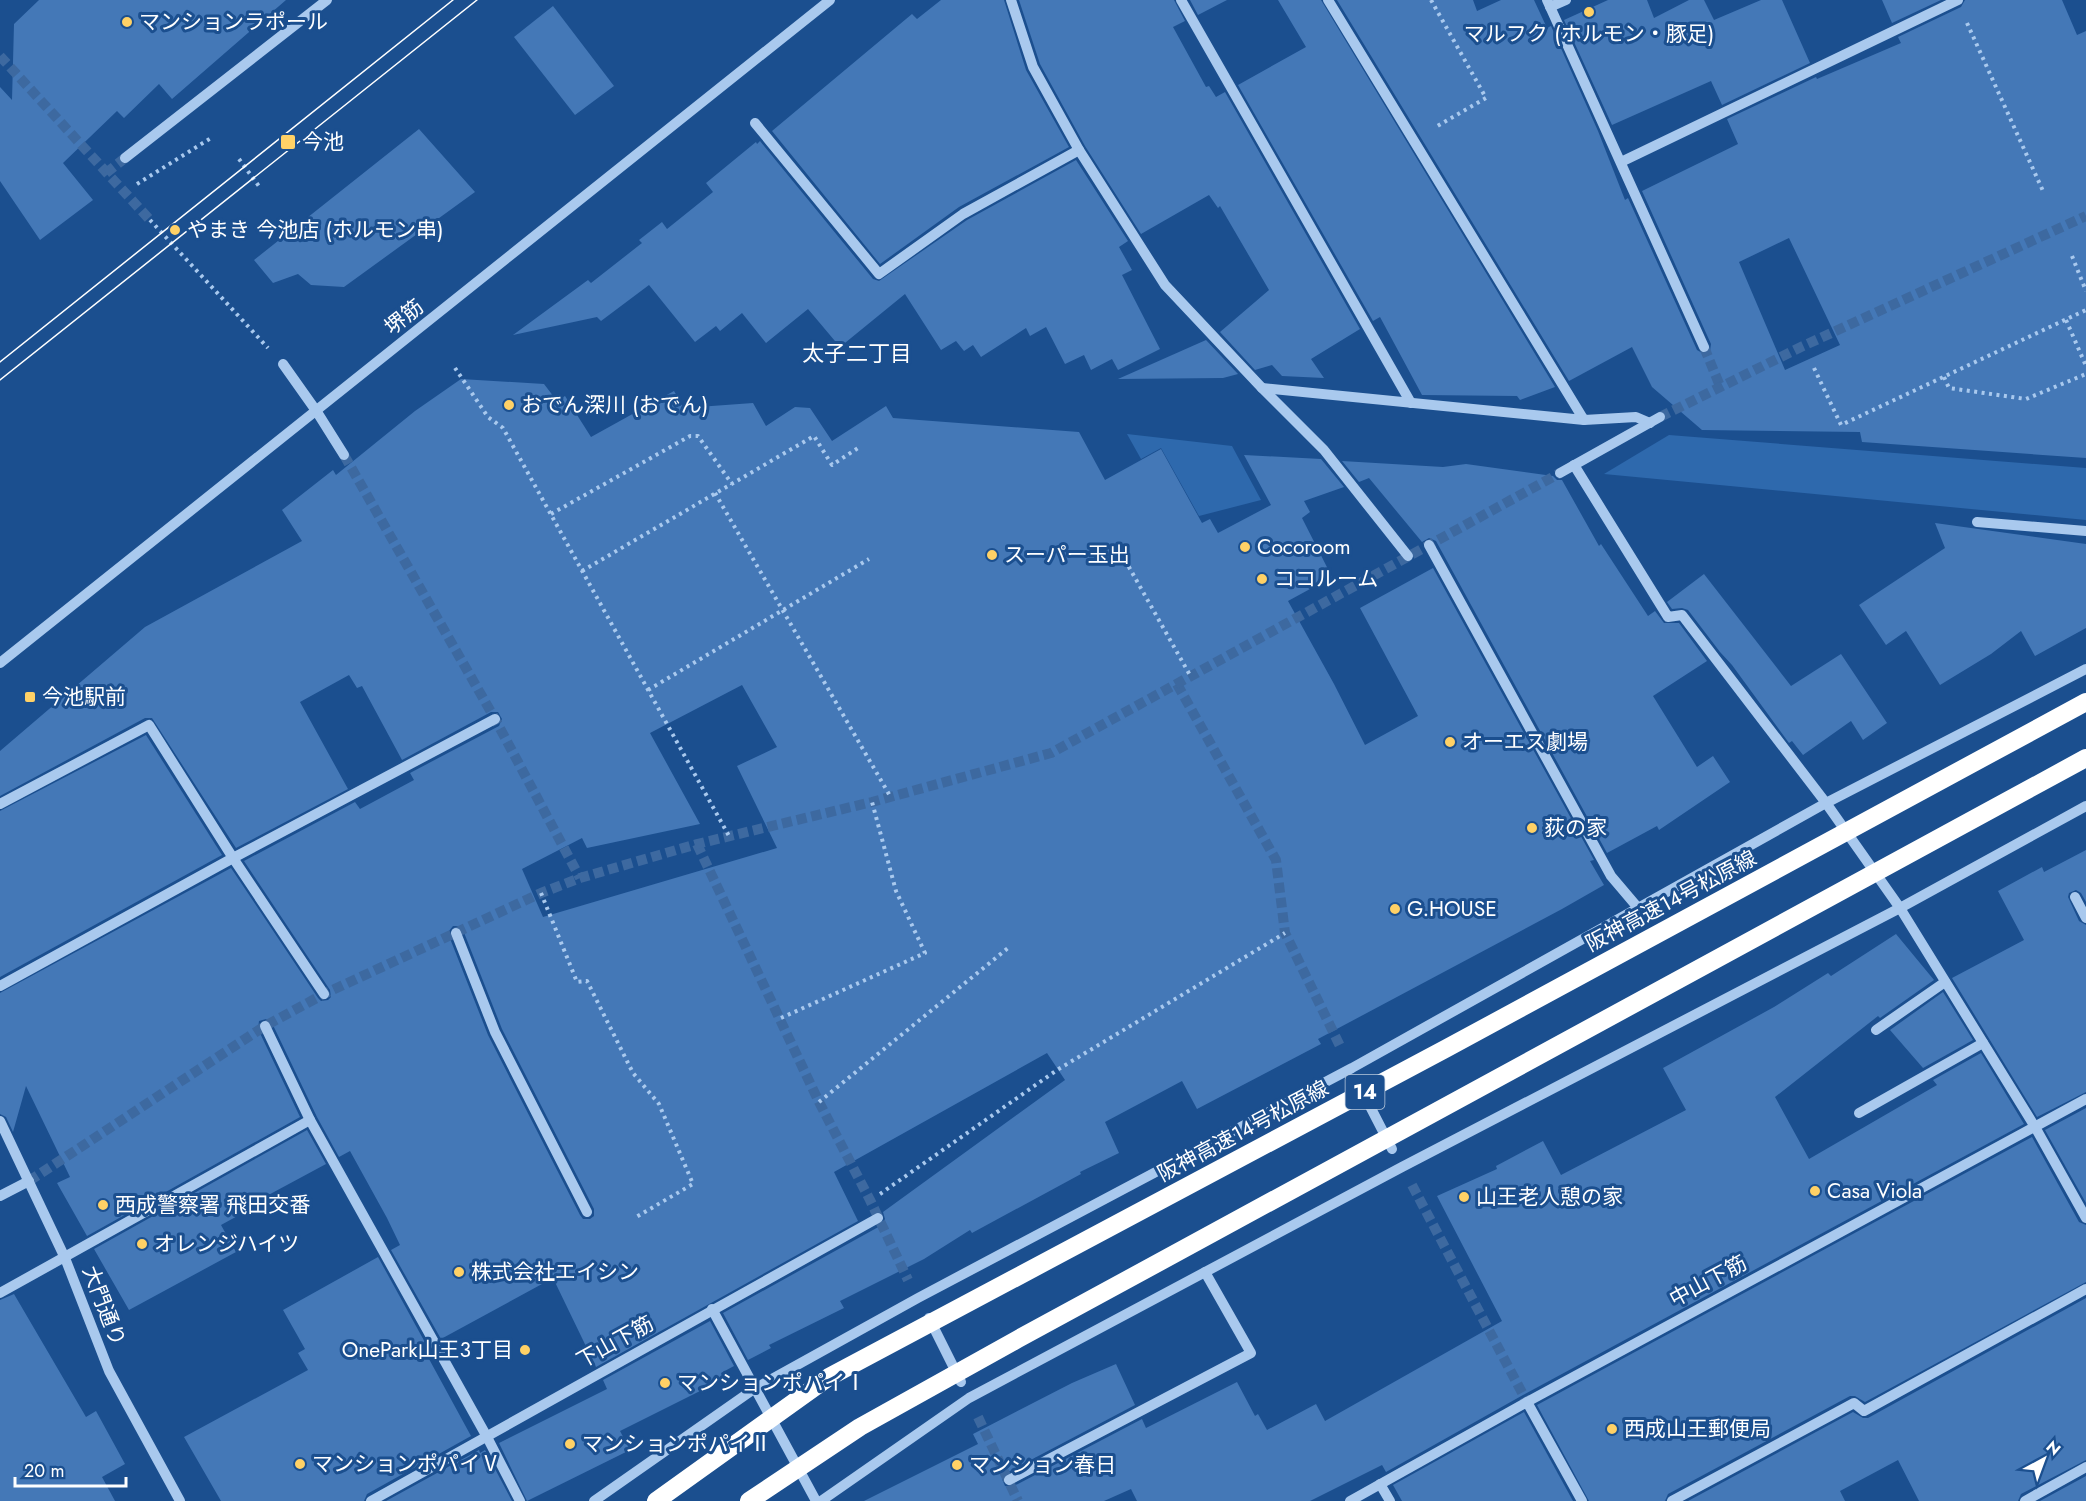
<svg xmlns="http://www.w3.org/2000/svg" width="2086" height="1501" font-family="Jost,'Noto Sans JP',sans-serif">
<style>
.green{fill:#2e69ad}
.building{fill:#4478b7;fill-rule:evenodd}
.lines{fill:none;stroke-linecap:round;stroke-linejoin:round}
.minor-tunnel{stroke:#3d69a0;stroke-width:10;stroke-dasharray:10 5;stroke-linecap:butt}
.path{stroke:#a9c9ee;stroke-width:4;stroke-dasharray:3 4.5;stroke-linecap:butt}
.minor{stroke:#a9c9ee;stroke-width:10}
.tram{stroke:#fff;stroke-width:1.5}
.highway-bridge{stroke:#fff;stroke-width:18}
.poi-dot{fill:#ffd166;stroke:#1b4f8f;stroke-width:2}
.labels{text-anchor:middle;stroke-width:6;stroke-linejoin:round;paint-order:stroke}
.shield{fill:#1b4f8f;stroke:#bbcadd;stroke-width:1.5}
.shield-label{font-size:20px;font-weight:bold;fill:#fff}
.poi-label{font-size:21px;fill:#fff;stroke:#1b4f8f;text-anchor:start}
.street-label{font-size:21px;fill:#fff;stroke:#1b4f8f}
.neighbourhood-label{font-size:22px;fill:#fff;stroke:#1b4f8f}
</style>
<rect width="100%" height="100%" fill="#1b4f8f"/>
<g class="green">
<polygon points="1127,434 1232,446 1261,500 1199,516 1161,448 1141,459"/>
<polygon points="1669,435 2086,468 2086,520 1604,474"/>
</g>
<g class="building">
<polygon points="39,0 286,0 172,99 159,84 124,118 117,111 63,163 93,200 40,240 0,181 0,87 12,100 14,24"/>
<polygon points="941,0 1004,0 1026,70 1069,147 959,207 880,264 772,131 912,14 917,19"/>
<polygon points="1019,0 1174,0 1185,21 1173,27 1206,87 1209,86 1216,97 1225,92 1360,329 1311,359 1324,378 1282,376 1272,365 1255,370 1220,332 1269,290 1220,206 1218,208 1209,195 1141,234 1085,146 1040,64"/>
<polygon points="1190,0 1227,0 1198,15"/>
<polygon points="1278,0 1321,0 1555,387 1520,400 1517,396 1422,395 1380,317 1373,321 1238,85 1306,47"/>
<path d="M1337 0H1473L1477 11 1501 0H1534L1547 28 1551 26 1598 131 1625 200 1628 198 1697 350 1704 354 1710 351 1711 344 1642 191 1738 144 1727 119 1816 77 1817 79 1901 43 1898 37 1961 7 1965 0H2062L2077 35 2086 31V458L1862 442 1860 432 1702 430 1652 387 1632 347 1569 381ZM1789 238 1840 345 1785 370 1739 262Z"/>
<polygon points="1608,0 1647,0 1654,18 1689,0 1704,0 1714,20 1761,0 1782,0 1810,63 1722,105 1711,81 1612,125 1564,20"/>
<polygon points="1882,0 1941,0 1892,23"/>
<polygon points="553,6 614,86 575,115 514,37"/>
<polygon points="419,129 475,192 344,287 311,285 298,274 273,283 254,260"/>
<polygon points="760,141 873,279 879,281 967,220 1076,160 1128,241 1119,247 1132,270 1122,275 1160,349 1118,370 1112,359 1091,370 1084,355 1065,364 1046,327 1030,336 1026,328 981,357 973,345 964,351 956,341 941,350 905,294 840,347 808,309 766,343 742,313 720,331 716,326 695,342 649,285 601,321 597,317 513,335 588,280 591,283 642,243 639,240 662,222 667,229 713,192 706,183 756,142 757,144"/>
<polygon points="1206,340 1238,374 1223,378 1118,379"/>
<path d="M461 379 544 384 557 401 565 396 591 437 674 391 684 408 753 403 766 426 795 407 810 408 832 441 886 406 893 418 1079 432 1105 480 1161 449 1202 523 1210 519 1218 533 1271 505 1244 455 1321 459 1344 487 1304 501 1310 512 1302 518 1332 577 1288 601 1334 684 1365 745 1418 716 1360 608 1433 568 1594 860 1590 861 1604 885 1562 909 1318 1039 1321 1044 1197 1109 1182 1081 1105 1122 1119 1153 1080 1172 1081 1174 972 1233 970 1230 924 1259 840 1301 844 1308 769 1345 771 1348 748 1360 723 1313 882 1225 885 1219 883 1212 1065 1080 1047 1053 834 1172 858 1221 596 1367 553 1278 441 1339 391 1250 400 1245 387 1218 350 1151 339 1157 317 1117 272 1023 266 1019 259 1021 258 1029 300 1117 87 1236 57 1183 70 1177 26 1086 13 1132 6 1117 0 1114V993L231 868 318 998 321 1001 328 1000 331 997 330 990 244 861 355 802 360 809 414 780 410 773 499 726 502 719 498 712H491L402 760 362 686 357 688 349 675 300 702 348 789 236 848 152 718H145L0 796V751L145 627 302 541 282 510 333 470 336 475 415 411ZM742 685 777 747 737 766 777 848 543 917 522 869 582 838 587 848 700 824 650 733ZM453 926H458L463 930 502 1029 594 1209V1216L590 1219H583L580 1215 488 1035 449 936V931Z"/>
<polygon points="1342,461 1443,467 1466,464 1553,476 1557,480 1562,480 1599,546 1601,544 1648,616 1655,611 1664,623 1679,623 1707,661 1653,696 1697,767 1713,756 1730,782 1659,830 1657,826 1607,853 1436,541 1429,538 1422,542 1369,478 1359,482"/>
<polygon points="1935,523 2086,544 2086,628 2035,656 2021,631 1991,654 1940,685 1906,631 1886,645 1859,605 1945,548"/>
<polygon points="1704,574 1791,686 1841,654 1887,723 1863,740 1851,721 1803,755 1792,741 1789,743 1732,665 1720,652 1688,610 1682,608 1672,609 1667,602"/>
<polygon points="146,735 222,855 0,977 0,811"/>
<polygon points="2086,850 2086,902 2081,893 2076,890 2069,893 2068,897 2079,921 2086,925 2086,1092 2037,1117 1952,978 2024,940 1998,891 2042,867 2044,872"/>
<polygon points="1896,934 1934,980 1880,1018 1878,1016 1775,1097 1809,1159 1937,1085 1933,1080 1981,1053 2024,1124 1523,1395 1386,1472 1382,1465 1310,1501 1137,1501 1131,1489 1104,1501 864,1501 978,1444 973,1434 1072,1383 1116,1364 1135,1405 1006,1473 1002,1479 1005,1486 1012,1487 1142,1419 1146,1428 1237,1382 1255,1416 1258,1414 1267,1430 1316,1404 1325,1421 1502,1321 1437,1196 1497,1169 1496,1166 1543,1141 1561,1175 1686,1110 1663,1068 1774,1007 1828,973 1831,976"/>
<polygon points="1943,992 1973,1040 1923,1068 1890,1030"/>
<polygon points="2086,1108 2086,1203 2045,1130"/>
<polygon points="307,1130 326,1164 250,1205 252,1208 221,1225 236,1252 129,1310 94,1249"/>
<polygon points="2032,1137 2079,1222 2086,1225 2086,1282 1865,1402 1855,1396 1850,1396 1668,1494 1665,1501 1589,1501 1537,1405"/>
<polygon points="378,1257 427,1346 423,1348 471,1436 367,1494 364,1501 221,1501 184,1437 308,1370 298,1353 305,1349 283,1310"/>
<polygon points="14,1294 86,1417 96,1411 125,1464 102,1477 115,1501 0,1501 0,1300"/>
<polygon points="2086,1298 2086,1460 2021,1494 2018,1501 1919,1501 1898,1460 1840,1491 1845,1501 1688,1501 1853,1412 1863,1418 1868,1418"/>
<polygon points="710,1321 734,1366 721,1373 724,1379 620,1431 630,1450 527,1501 499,1443 607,1389 603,1380"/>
<polygon points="1524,1412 1573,1501 1402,1501 1393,1485"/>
<polygon points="479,1450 480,1453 485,1450 512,1501 386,1501"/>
<polygon points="2086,1476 2086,1501 2040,1501"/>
</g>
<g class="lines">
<g class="minor-tunnel">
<polyline points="0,56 150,220"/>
<polyline points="106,173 125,158"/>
<polyline points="1704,347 1720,386"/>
<polyline points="1660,417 1803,346 2086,216"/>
<polyline points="344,455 495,719 580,878"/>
<polyline points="1177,684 1276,860 1285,933 1341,1048"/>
<polyline points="697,844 819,1102 870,1200 908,1280"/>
<polyline points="29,1181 265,1026 324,994 541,893 580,878 697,844 872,802 1051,753 1560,473"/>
<polyline points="1412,1185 1527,1402"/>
<polyline points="978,1417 1018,1501"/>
</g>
<g class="path">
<polyline points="1431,0 1486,98 1434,128"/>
<polyline points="1967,23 2043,191"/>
<polyline points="239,159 261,189"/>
<polyline points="137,184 211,138"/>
<polyline points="150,220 268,348"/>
<polyline points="2072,256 2086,291"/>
<polyline points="2066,320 2086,366"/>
<polyline points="455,368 488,417 503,428 729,836"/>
<polyline points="1814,368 1841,425 2086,310"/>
<polyline points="1944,377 1949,388 2026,399 2086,374"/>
<polyline points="715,493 890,796"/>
<polyline points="551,514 690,436 698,436 732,484"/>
<polyline points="1125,560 1191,677"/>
<polyline points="582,571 814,436 832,465 861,446"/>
<polyline points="648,690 869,559"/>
<polyline points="541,893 577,982 587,981 633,1073 659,1104 693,1184 636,1217"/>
<polyline points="781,1018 925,953 896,891 872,802"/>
<polyline points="819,1102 1008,948"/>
<polyline points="880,1194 1057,1070 1285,933"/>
</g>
<g class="minor">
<polyline points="1011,0 1033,67 1079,150 1165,285 1262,388 1324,450 1408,556"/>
<polyline points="1181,0 1411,403"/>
<polyline points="1328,0 1584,420 1636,417 1650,423"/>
<polyline points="1547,0 1704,347"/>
<polyline points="1550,7 1566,0"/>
<polyline points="755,123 879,274 963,214 1079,150"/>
<polyline points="125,158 327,0"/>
<polyline points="1621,162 1958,0"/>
<polyline points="283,364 317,412 344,455"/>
<polyline points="1262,388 1584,420"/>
<polyline points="1574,465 1668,617 1682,615 1826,803 1900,908 2035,1127 2086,1218"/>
<polyline points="1560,473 1660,417"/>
<polyline points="1977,522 2086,531"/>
<polyline points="1429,545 1611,876 1639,909"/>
<polyline points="0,663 830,0"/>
<polyline points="0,804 149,725 233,858 324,994"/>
<polyline points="2075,897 2086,918"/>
<polyline points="456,933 495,1032 587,1212"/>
<polyline points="0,986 233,858 495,719"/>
<polyline points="265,1026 310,1120"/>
<polyline points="1876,1030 1945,982"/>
<polyline points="1358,1083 1392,1149"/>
<polyline points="1859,1113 1983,1043"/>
<polyline points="0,1121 65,1258 109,1371 180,1501"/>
<polyline points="0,1196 29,1181"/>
<polyline points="0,1293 310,1120 487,1437 520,1501"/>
<polyline points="712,1309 816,1501"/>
<polyline points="929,1318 961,1382"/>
<polyline points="1527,1402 1582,1501"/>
<polyline points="1009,1480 1251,1353 1205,1272"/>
<polyline points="1380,1484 1390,1501"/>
<polyline points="371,1501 878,1218"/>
<polyline points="594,1501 754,1389 918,1298 1352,1068 1826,803 2086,669"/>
<polyline points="821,1501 969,1398 1402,1167 1900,908 2086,806"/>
<polyline points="1350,1501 1527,1402 2086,1099"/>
<polyline points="1672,1501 1854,1403 1864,1411 2086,1289"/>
<polyline points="2025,1501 2086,1467"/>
</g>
<g class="tram">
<polyline points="0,362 453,0"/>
<polyline points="0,380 477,0"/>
</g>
<g class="highway-bridge">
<polyline points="656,1501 829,1377 1447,1048 2086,702"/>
<polyline points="749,1501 860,1427 1018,1339 2086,758"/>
</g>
</g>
<g class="poi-dot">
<circle cx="1589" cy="12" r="6"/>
<circle cx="127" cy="22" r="6"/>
<rect x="280" y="134" width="16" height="16" rx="3"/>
<circle cx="175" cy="230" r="6"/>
<circle cx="509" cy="405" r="6"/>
<circle cx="1245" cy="547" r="6"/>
<circle cx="992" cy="555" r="6"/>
<circle cx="1262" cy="579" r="6"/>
<rect x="24" y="691" width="12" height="12" rx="3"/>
<circle cx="1450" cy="742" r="6"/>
<circle cx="1532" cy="828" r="6"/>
<circle cx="1395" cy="909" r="6"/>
<circle cx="1815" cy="1191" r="6"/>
<circle cx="1464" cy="1197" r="6"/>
<circle cx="103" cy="1205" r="6"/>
<circle cx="142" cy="1244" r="6"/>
<circle cx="459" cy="1272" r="6"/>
<circle cx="525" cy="1350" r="6"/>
<circle cx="665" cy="1383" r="6"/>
<circle cx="1612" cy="1429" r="6"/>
<circle cx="570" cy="1444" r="6"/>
<circle cx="300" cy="1464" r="6"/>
<circle cx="957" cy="1465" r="6"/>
</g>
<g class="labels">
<rect class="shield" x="1345.5" y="1075" width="39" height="34" rx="4.5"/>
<g class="shield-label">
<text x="1365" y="1099">14</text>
</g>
<g class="poi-label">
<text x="139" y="29">マンションラポール</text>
<text x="1589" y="41" text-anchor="middle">マルフク (ホルモン・豚足)</text>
<text x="302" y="149">今池</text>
<text x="187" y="237">やまき 今池店 (ホルモン串)</text>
<text x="521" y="412">おでん深川 (おでん)</text>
<text x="1257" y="554">Cocoroom</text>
<text x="1004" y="562">スーパー玉出</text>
<text x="1274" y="586">ココルーム</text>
<text x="42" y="704">今池駅前</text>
<text x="1462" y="749">オーエス劇場</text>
<text x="1544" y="835">荻の家</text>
<text x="1407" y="916">G.HOUSE</text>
<text x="1827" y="1198">Casa Viola</text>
<text x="1476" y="1204">山王老人憩の家</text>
<text x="115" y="1212">西成警察署 飛田交番</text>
<text x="154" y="1251">オレンジハイツ</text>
<text x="471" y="1279">株式会社エイシン</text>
<text x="513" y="1357" text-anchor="end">OnePark山王3丁目</text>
<text x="677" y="1390">マンションポパイⅠ</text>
<text x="1624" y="1436">西成山王郵便局</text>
<text x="582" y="1451">マンションポパイⅡ</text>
<text x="312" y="1471">マンションポパイⅤ</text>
<text x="969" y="1472">マンション春日</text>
</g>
<g class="street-label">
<text transform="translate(404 317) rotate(-39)" y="7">堺筋</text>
<text transform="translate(1671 901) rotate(-28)" y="7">阪神高速14号松原線</text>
<text transform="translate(1243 1131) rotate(-28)" y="7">阪神高速14号松原線</text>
<text transform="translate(1708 1281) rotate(-28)" y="7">中山下筋</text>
<text transform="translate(104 1306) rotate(69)" y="7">大門通り</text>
<text transform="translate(615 1342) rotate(-29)" y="7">下山下筋</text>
</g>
<g class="neighbourhood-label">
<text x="857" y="361">太子二丁目</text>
</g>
</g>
<g transform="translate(2044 1459) rotate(41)" stroke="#1b4f8f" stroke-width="4.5" paint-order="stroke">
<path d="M0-4.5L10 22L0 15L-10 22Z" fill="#ffffff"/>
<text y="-9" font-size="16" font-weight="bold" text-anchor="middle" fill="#ffffff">N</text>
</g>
<path d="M15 1477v9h111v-9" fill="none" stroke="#ffffff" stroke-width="3"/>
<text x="24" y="1477" font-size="18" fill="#ffffff" stroke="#1b4f8f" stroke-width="4.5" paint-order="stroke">20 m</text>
</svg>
